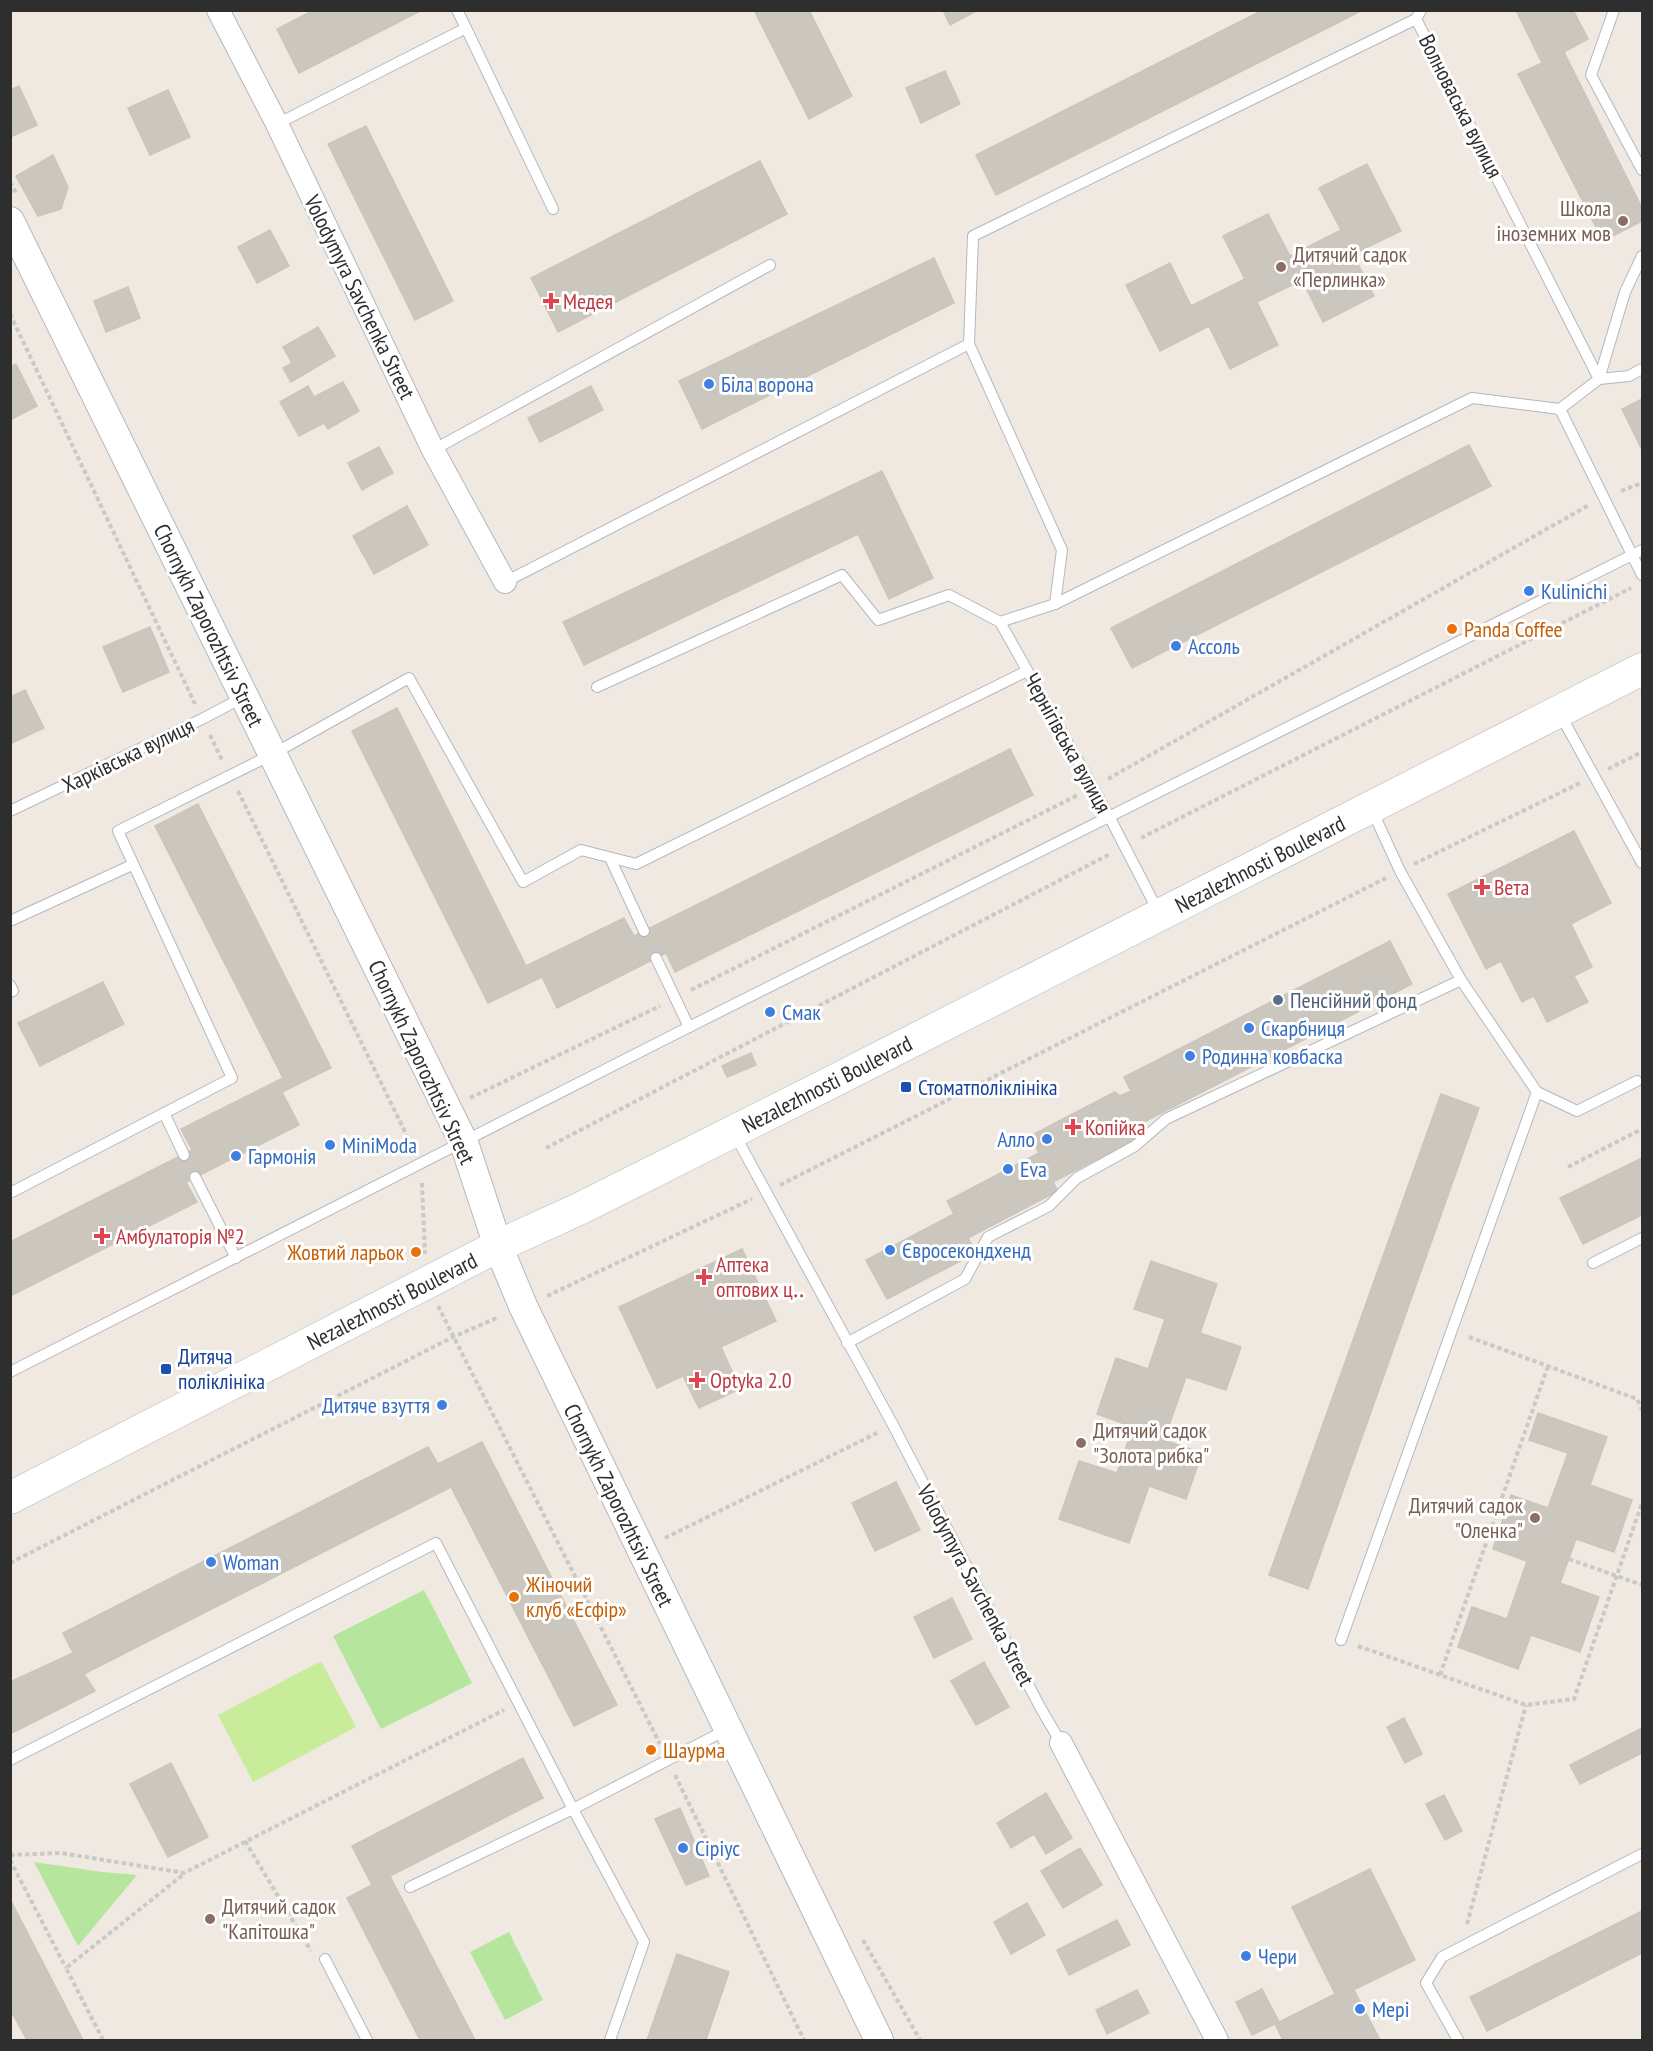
<svg xmlns="http://www.w3.org/2000/svg" width="1653" height="2051" font-family="'PT Sans Narrow',sans-serif">
<style>
.green{fill:#b6e59e}
.pitch{fill:#c9ec9a}
.building{fill:#cbc7bf;stroke:#cbc5ba;stroke-width:1.5}
.lines{fill:none;stroke-linecap:round;stroke-linejoin:round}
.service-casing{stroke:#b4b7c1;stroke-width:12}
.minor-casing{stroke:#b4b7c1;stroke-width:24}
.tertiary-casing{stroke:#b4b7c1;stroke-width:30}
.secondary-casing{stroke:#b4b7c1;stroke-width:33}
.path{stroke:#c9c9c9;stroke-width:4;stroke-dasharray:4.5 3;stroke-linecap:butt}
.service{stroke:#fff;stroke-width:10}
.minor{stroke:#fff;stroke-width:22}
.tertiary{stroke:#fff;stroke-width:28}
.secondary{stroke:#fff;stroke-width:32}
.education-dot{fill:#8d6e63;stroke:#fff;stroke-width:2}
.health-dot{fill:#e0444e;stroke:#fff;stroke-width:2}
.shop-dot{fill:#3f7fe0;stroke:#fff;stroke-width:2}
.food-dot{fill:#e8710a;stroke:#fff;stroke-width:2}
.service-dot{fill:#5c6f8a;stroke:#fff;stroke-width:2}
.transit-dot{fill:#1a4fb4;stroke:#fff;stroke-width:2}
.labels{text-anchor:middle;stroke-width:6;stroke-linejoin:round;paint-order:stroke}
.street-label{font-size:22px;fill:#2e2e2e;stroke:#fff}
.education-label{font-size:22px;fill:#785e54;stroke:#fff;text-anchor:start}
.health-label{font-size:22px;fill:#be3a42;stroke:#fff;text-anchor:start}
.shop-label{font-size:22px;fill:#366cbe;stroke:#fff;text-anchor:start}
.food-label{font-size:22px;fill:#c56008;stroke:#fff;text-anchor:start}
.service-label{font-size:22px;fill:#4e5e75;stroke:#fff;text-anchor:start}
.transit-label{font-size:22px;fill:#164399;stroke:#fff;text-anchor:start}
</style>
<rect width="100%" height="100%" fill="#efe9e1"/>
<g class="green">
<polygon points="424,1590 472,1683 381,1729 333,1636"/>
<polygon points="34,1862 102,1872 137,1875 78,1946"/>
<polygon points="509,1932 543,2000 505,2020 470,1952"/>
</g>
<polygon class="pitch" points="321,1661 356,1727 253,1782 218,1715"/>
<g class="building">
<polygon points="314,10 422,10 299,73 277,29"/>
<polygon points="754,10 809,10 852,96 809,119"/>
<polygon points="943,10 978,10 950,25"/>
<polygon points="1263,10 1363,10 996,195 976,155"/>
<polygon points="1516,10 1573,10 1588,39 1564,52 1642,208 1642,221 1603,241 1518,74 1542,63"/>
<polygon points="945,71 960,104 921,123 906,88"/>
<polygon points="19,86 37,125 10,137 10,90"/>
<polygon points="168,90 190,137 150,155 128,108"/>
<polygon points="366,126 453,301 415,320 328,144"/>
<polygon points="53,155 68,187 61,209 38,216 16,176"/>
<polygon points="760,161 787,214 558,332 531,278"/>
<polygon points="1367,164 1401,231 1353,254 1374,296 1323,322 1302,280 1257,302 1278,345 1230,369 1209,326 1160,351 1126,285 1170,263 1191,306 1245,279 1223,236 1268,214 1290,256 1341,230 1319,188"/>
<polygon points="270,230 289,266 257,283 238,247"/>
<polygon points="934,258 954,303 702,429 679,381"/>
<polygon points="128,287 140,318 106,332 94,301"/>
<polygon points="318,327 335,356 291,382 283,368 292,363 283,347"/>
<polygon points="16,364 37,406 10,420 10,367"/>
<polygon points="343,382 359,411 328,429 324,423 299,436 280,402 308,386 314,397"/>
<polygon points="591,386 603,410 540,442 528,418"/>
<polygon points="1642,399 1642,450 1622,409"/>
<polygon points="1469,445 1491,486 1132,668 1111,628"/>
<polygon points="379,447 393,473 362,490 348,463"/>
<polygon points="882,471 933,578 889,599 858,534 584,665 563,622"/>
<polygon points="407,506 428,545 374,574 353,536"/>
<polygon points="150,627 169,672 123,692 103,647"/>
<polygon points="25,690 44,728 10,744 10,697"/>
<polygon points="397,708 526,966 624,918 634,936 1010,749 1033,795 675,972 666,953 557,1008 542,977 488,1003 352,731"/>
<polygon points="198,804 331,1068 282,1092 299,1125 186,1182 197,1202 10,1296 10,1242 192,1150 181,1129 283,1078 155,826"/>
<polygon points="1574,831 1611,903 1571,924 1592,967 1574,976 1588,1002 1547,1022 1534,996 1522,1002 1501,961 1486,969 1448,894"/>
<polygon points="1390,941 1412,984 1140,1124 1146,1134 1053,1182 1058,1191 968,1238 976,1253 887,1299 866,1260 954,1214 947,1201 1039,1153 1030,1136 1115,1092 1120,1096 1131,1091 1124,1077"/>
<polygon points="103,982 124,1024 40,1066 18,1023"/>
<polygon points="751,1053 756,1065 727,1077 722,1066"/>
<polygon points="1441,1094 1479,1108 1308,1589 1269,1575"/>
<polygon points="1642,1158 1642,1215 1583,1244 1560,1198"/>
<polygon points="742,1249 776,1321 721,1347 740,1389 699,1408 683,1376 657,1388 619,1307"/>
<polygon points="1151,1261 1217,1284 1200,1333 1241,1347 1226,1390 1186,1377 1164,1440 1202,1453 1186,1499 1149,1486 1129,1543 1059,1519 1079,1461 1117,1473 1133,1427 1097,1414 1116,1358 1148,1369 1165,1319 1134,1309"/>
<polygon points="1538,1413 1607,1437 1590,1485 1632,1500 1614,1552 1576,1539 1560,1583 1599,1597 1580,1652 1531,1635 1518,1669 1458,1647 1472,1607 1507,1619 1527,1561 1493,1549 1511,1495 1548,1508 1568,1453 1529,1440"/>
<polygon points="482,1442 617,1705 574,1726 451,1487 84,1674 63,1633 428,1447 438,1464"/>
<polygon points="896,1482 920,1530 875,1551 852,1503"/>
<polygon points="952,1598 972,1639 934,1658 914,1617"/>
<polygon points="73,1653 84,1674 95,1691 10,1734 10,1682"/>
<polygon points="984,1662 1009,1707 976,1725 951,1681"/>
<polygon points="1404,1718 1422,1754 1405,1763 1387,1727"/>
<polygon points="1642,1728 1642,1753 1580,1784 1570,1765"/>
<polygon points="523,1758 543,1798 390,1876 475,2040 420,2040 347,1898 372,1885 352,1846"/>
<polygon points="171,1763 208,1837 168,1857 130,1784"/>
<polygon points="1046,1793 1072,1838 1046,1854 1034,1834 1011,1848 997,1823"/>
<polygon points="1444,1795 1462,1831 1445,1840 1426,1804"/>
<polygon points="680,1808 709,1876 686,1885 655,1819"/>
<polygon points="1080,1848 1102,1885 1063,1908 1041,1871"/>
<polygon points="1370,1869 1415,1960 1337,1998 1292,1907"/>
<polygon points="10,1899 83,2040 27,2040 10,2009"/>
<polygon points="1027,1903 1045,1935 1011,1954 994,1922"/>
<polygon points="1642,1911 1642,1953 1487,2031 1470,1997"/>
<polygon points="1117,1920 1130,1945 1069,1975 1057,1950"/>
<polygon points="677,1954 729,1972 706,2040 647,2040"/>
<polygon points="1262,1989 1279,2022 1252,2035 1236,2002"/>
<polygon points="1137,1990 1149,2013 1107,2034 1096,2010"/>
<polygon points="1354,1990 1380,2040 1283,2040 1275,2024 1335,1994 1337,1998"/>
</g>
<g class="lines">
<g class="service-casing">
<g id="service">
<polyline points="1421,10 1416,19 1599,379 1560,409 1642,575"/>
<polyline points="1614,10 1591,75 1642,170"/>
<polyline points="466,28 553,209"/>
<polyline points="277,124 466,28 457,10"/>
<polyline points="1642,256 1625,292 1599,379 1629,376 1642,369"/>
<polyline points="433,450 770,265"/>
<polyline points="505,582 969,344"/>
<polyline points="1055,604 1062,550 969,344 973,236 1416,19"/>
<polyline points="1000,622 1055,604 1472,398 1560,409"/>
<polyline points="597,687 842,575 878,620 949,595 1000,622 1110,818 1159,913"/>
<polyline points="1560,714 1642,863"/>
<polyline points="10,811 202,719 244,697"/>
<polyline points="610,858 644,931"/>
<polyline points="10,921 132,865"/>
<polyline points="656,958 689,1027"/>
<polyline points="10,985 13,991 10,992"/>
<polyline points="1537,1092 1577,1111 1637,1081"/>
<polyline points="164,1113 184,1155"/>
<polyline points="735,1135 893,1425 1040,1707 1061,1743"/>
<polyline points="195,1177 236,1258"/>
<polyline points="10,1193 232,1078 118,831 273,754 409,678 523,882 581,850 636,864 1027,671"/>
<polyline points="1593,1263 1642,1238"/>
<polyline points="847,1343 965,1279 988,1237 1049,1206 1077,1178 1135,1146 1166,1119 1461,980 1400,871 1372,810"/>
<polyline points="10,1372 689,1027 1642,550"/>
<polyline points="1341,1640 1537,1092 1461,980"/>
<polyline points="10,1760 436,1543 573,1809 728,1729"/>
<polyline points="410,1887 573,1809 644,1942 610,2040"/>
<polyline points="325,1959 367,2040"/>
<polyline points="1458,2040 1426,1983 1442,1957 1642,1854"/>
</g>
</g>
<g class="minor-casing">
<g id="minor">
<polyline points="218,10 277,124 433,450 505,582"/>
<polyline points="1061,1743 1217,2040"/>
</g>
</g>
<g class="tertiary-casing">
<polyline id="tertiary" points="10,221 464,1143 498,1246 523,1306 879,2040"/>
</g>
<g class="secondary-casing">
<polyline id="secondary" points="10,1498 498,1246 581,1208 820,1088 1642,669"/>
</g>
<g class="path">
<polyline points="10,182 17,195"/>
<polyline points="10,314 195,704"/>
<polyline points="1621,491 1642,483"/>
<polyline points="210,735 222,760"/>
<polyline points="1608,769 1642,752"/>
<polyline points="1108,779 1589,505"/>
<polyline points="238,791 413,1148"/>
<polyline points="1141,838 1631,588"/>
<polyline points="1414,864 1580,783"/>
<polyline points="691,990 1078,795"/>
<polyline points="470,1098 660,1006"/>
<polyline points="546,1148 1110,854"/>
<polyline points="1568,1167 1642,1129"/>
<polyline points="422,1183 425,1254"/>
<polyline points="780,1185 1386,878"/>
<polyline points="547,1296 752,1199"/>
<polyline points="438,1306 660,1744"/>
<polyline points="1469,1337 1637,1399 1642,1410"/>
<polyline points="665,1538 879,1432"/>
<polyline points="1569,1559 1642,1585"/>
<polyline points="10,1563 453,1337 499,1317"/>
<polyline points="1358,1646 1526,1705 1574,1699 1642,1503"/>
<polyline points="1440,1675 1548,1366"/>
<polyline points="675,1775 804,2040"/>
<polyline points="245,1841 311,1951"/>
<polyline points="10,1855 61,1853 184,1873 504,1710"/>
<polyline points="10,1860 66,1968"/>
<polyline points="1467,1924 1526,1705"/>
<polyline points="863,1940 920,2040"/>
<polyline points="103,2040 66,1968 184,1874"/>
</g>
<use href="#service" class="service"/>
<use href="#minor" class="minor"/>
<use href="#tertiary" class="tertiary"/>
<use href="#secondary" class="secondary"/>
</g>
<g class="education-dot">
<circle cx="1623" cy="221" r="6"/>
<circle cx="1281" cy="267" r="6"/>
<circle cx="1081" cy="1443" r="6"/>
<circle cx="1535" cy="1518" r="6"/>
<circle cx="210" cy="1919" r="6"/>
</g>
<g class="health-dot">
<path d="M548 292h6v6h6v6h-6v6h-6v-6h-6v-6h6z"/>
<path d="M1479 878h6v6h6v6h-6v6h-6v-6h-6v-6h6z"/>
<path d="M1070 1118h6v6h6v6h-6v6h-6v-6h-6v-6h6z"/>
<path d="M99 1227h6v6h6v6h-6v6h-6v-6h-6v-6h6z"/>
<path d="M701 1268h6v6h6v6h-6v6h-6v-6h-6v-6h6z"/>
<path d="M694 1371h6v6h6v6h-6v6h-6v-6h-6v-6h6z"/>
</g>
<g class="shop-dot">
<circle cx="709" cy="384" r="6"/>
<circle cx="1529" cy="591" r="6"/>
<circle cx="1176" cy="646" r="6"/>
<circle cx="770" cy="1012" r="6"/>
<circle cx="1249" cy="1028" r="6"/>
<circle cx="1190" cy="1056" r="6"/>
<circle cx="1047" cy="1139" r="6"/>
<circle cx="330" cy="1145" r="6"/>
<circle cx="236" cy="1156" r="6"/>
<circle cx="1008" cy="1169" r="6"/>
<circle cx="890" cy="1250" r="6"/>
<circle cx="442" cy="1405" r="6"/>
<circle cx="211" cy="1562" r="6"/>
<circle cx="683" cy="1848" r="6"/>
<circle cx="1246" cy="1956" r="6"/>
<circle cx="1360" cy="2009" r="6"/>
</g>
<g class="food-dot">
<circle cx="1452" cy="629" r="6"/>
<circle cx="416" cy="1252" r="6"/>
<circle cx="514" cy="1597" r="6"/>
<circle cx="651" cy="1750" r="6"/>
</g>
<circle class="service-dot" cx="1278" cy="1000" r="6"/>
<g class="transit-dot">
<rect x="900" y="1081" width="12" height="12" rx="3"/>
<rect x="160" y="1363" width="12" height="12" rx="3"/>
</g>
<g class="labels">
<g class="street-label">
<text transform="translate(1461 106) rotate(63)" y="8">Волноваська вулиця</text>
<text transform="translate(360 297) rotate(64)" y="8">Volodymyra Savchenka Street</text>
<text transform="translate(209 625) rotate(64)" y="8">Chornykh Zaporozhtsiv Street</text>
<text transform="translate(1068 743) rotate(61)" y="8">Чернігівська вулиця</text>
<text transform="translate(128 755) rotate(-26)" y="8">Харківська вулиця</text>
<text transform="translate(1260 864) rotate(-27)" y="8">Nezalezhnosti Boulevard</text>
<text transform="translate(422 1062) rotate(65)" y="8">Chornykh Zaporozhtsiv Street</text>
<text transform="translate(827 1084) rotate(-27)" y="8">Nezalezhnosti Boulevard</text>
<text transform="translate(392 1301) rotate(-27)" y="8">Nezalezhnosti Boulevard</text>
<text transform="translate(619 1505) rotate(64)" y="8">Chornykh Zaporozhtsiv Street</text>
<text transform="translate(976 1585) rotate(62)" y="8">Volodymyra Savchenka Street</text>
</g>
<g class="education-label">
<text x="1611" y="216" text-anchor="end">Школа<tspan x="1611" dy="25">іноземних мов</tspan></text>
<text x="1293" y="262">Дитячий садок<tspan x="1293" dy="25">«Перлинка»</tspan></text>
<text x="1093" y="1438">Дитячий садок<tspan x="1093" dy="25">"Золота рибка"</tspan></text>
<text x="1523" y="1513" text-anchor="end">Дитячий садок<tspan x="1523" dy="25">"Оленка"</tspan></text>
<text x="222" y="1914">Дитячий садок<tspan x="222" dy="25">"Капітошка"</tspan></text>
</g>
<g class="health-label">
<text x="563" y="309">Медея</text>
<text x="1494" y="895">Вета</text>
<text x="1085" y="1135">Копійка</text>
<text x="116" y="1244">Амбулаторія №2</text>
<text x="716" y="1272">Аптека<tspan x="716" dy="25">оптових ц‥</tspan></text>
<text x="710" y="1388">Optyka 2.0</text>
</g>
<g class="shop-label">
<text x="721" y="392">Біла ворона</text>
<text x="1541" y="599">Kulinichi</text>
<text x="1188" y="654">Ассоль</text>
<text x="782" y="1020">Смак</text>
<text x="1261" y="1036">Скарбниця</text>
<text x="1202" y="1064">Родинна ковбаска</text>
<text x="1035" y="1147" text-anchor="end">Алло</text>
<text x="342" y="1153">MiniModa</text>
<text x="248" y="1164">Гармонія</text>
<text x="1020" y="1177">Eva</text>
<text x="902" y="1258">Євросекондхенд</text>
<text x="430" y="1413" text-anchor="end">Дитяче взуття</text>
<text x="223" y="1570">Woman</text>
<text x="695" y="1856">Сіріус</text>
<text x="1258" y="1964">Чери</text>
<text x="1372" y="2017">Мері</text>
</g>
<g class="food-label">
<text x="1464" y="637">Panda Coffee</text>
<text x="404" y="1260" text-anchor="end">Жовтий ларьок</text>
<text x="526" y="1592">Жіночий<tspan x="526" dy="25">клуб «Есфір»</tspan></text>
<text x="663" y="1758">Шаурма</text>
</g>
<g class="service-label">
<text x="1290" y="1008">Пенсійний фонд</text>
</g>
<g class="transit-label">
<text x="918" y="1095">Стоматполіклініка</text>
<text x="178" y="1364">Дитяча<tspan x="178" dy="25">поліклініка</tspan></text>
</g>
</g>
<rect width="1653" height="2051" fill="none" stroke="#2e2e2e" stroke-width="24"/>
</svg>
